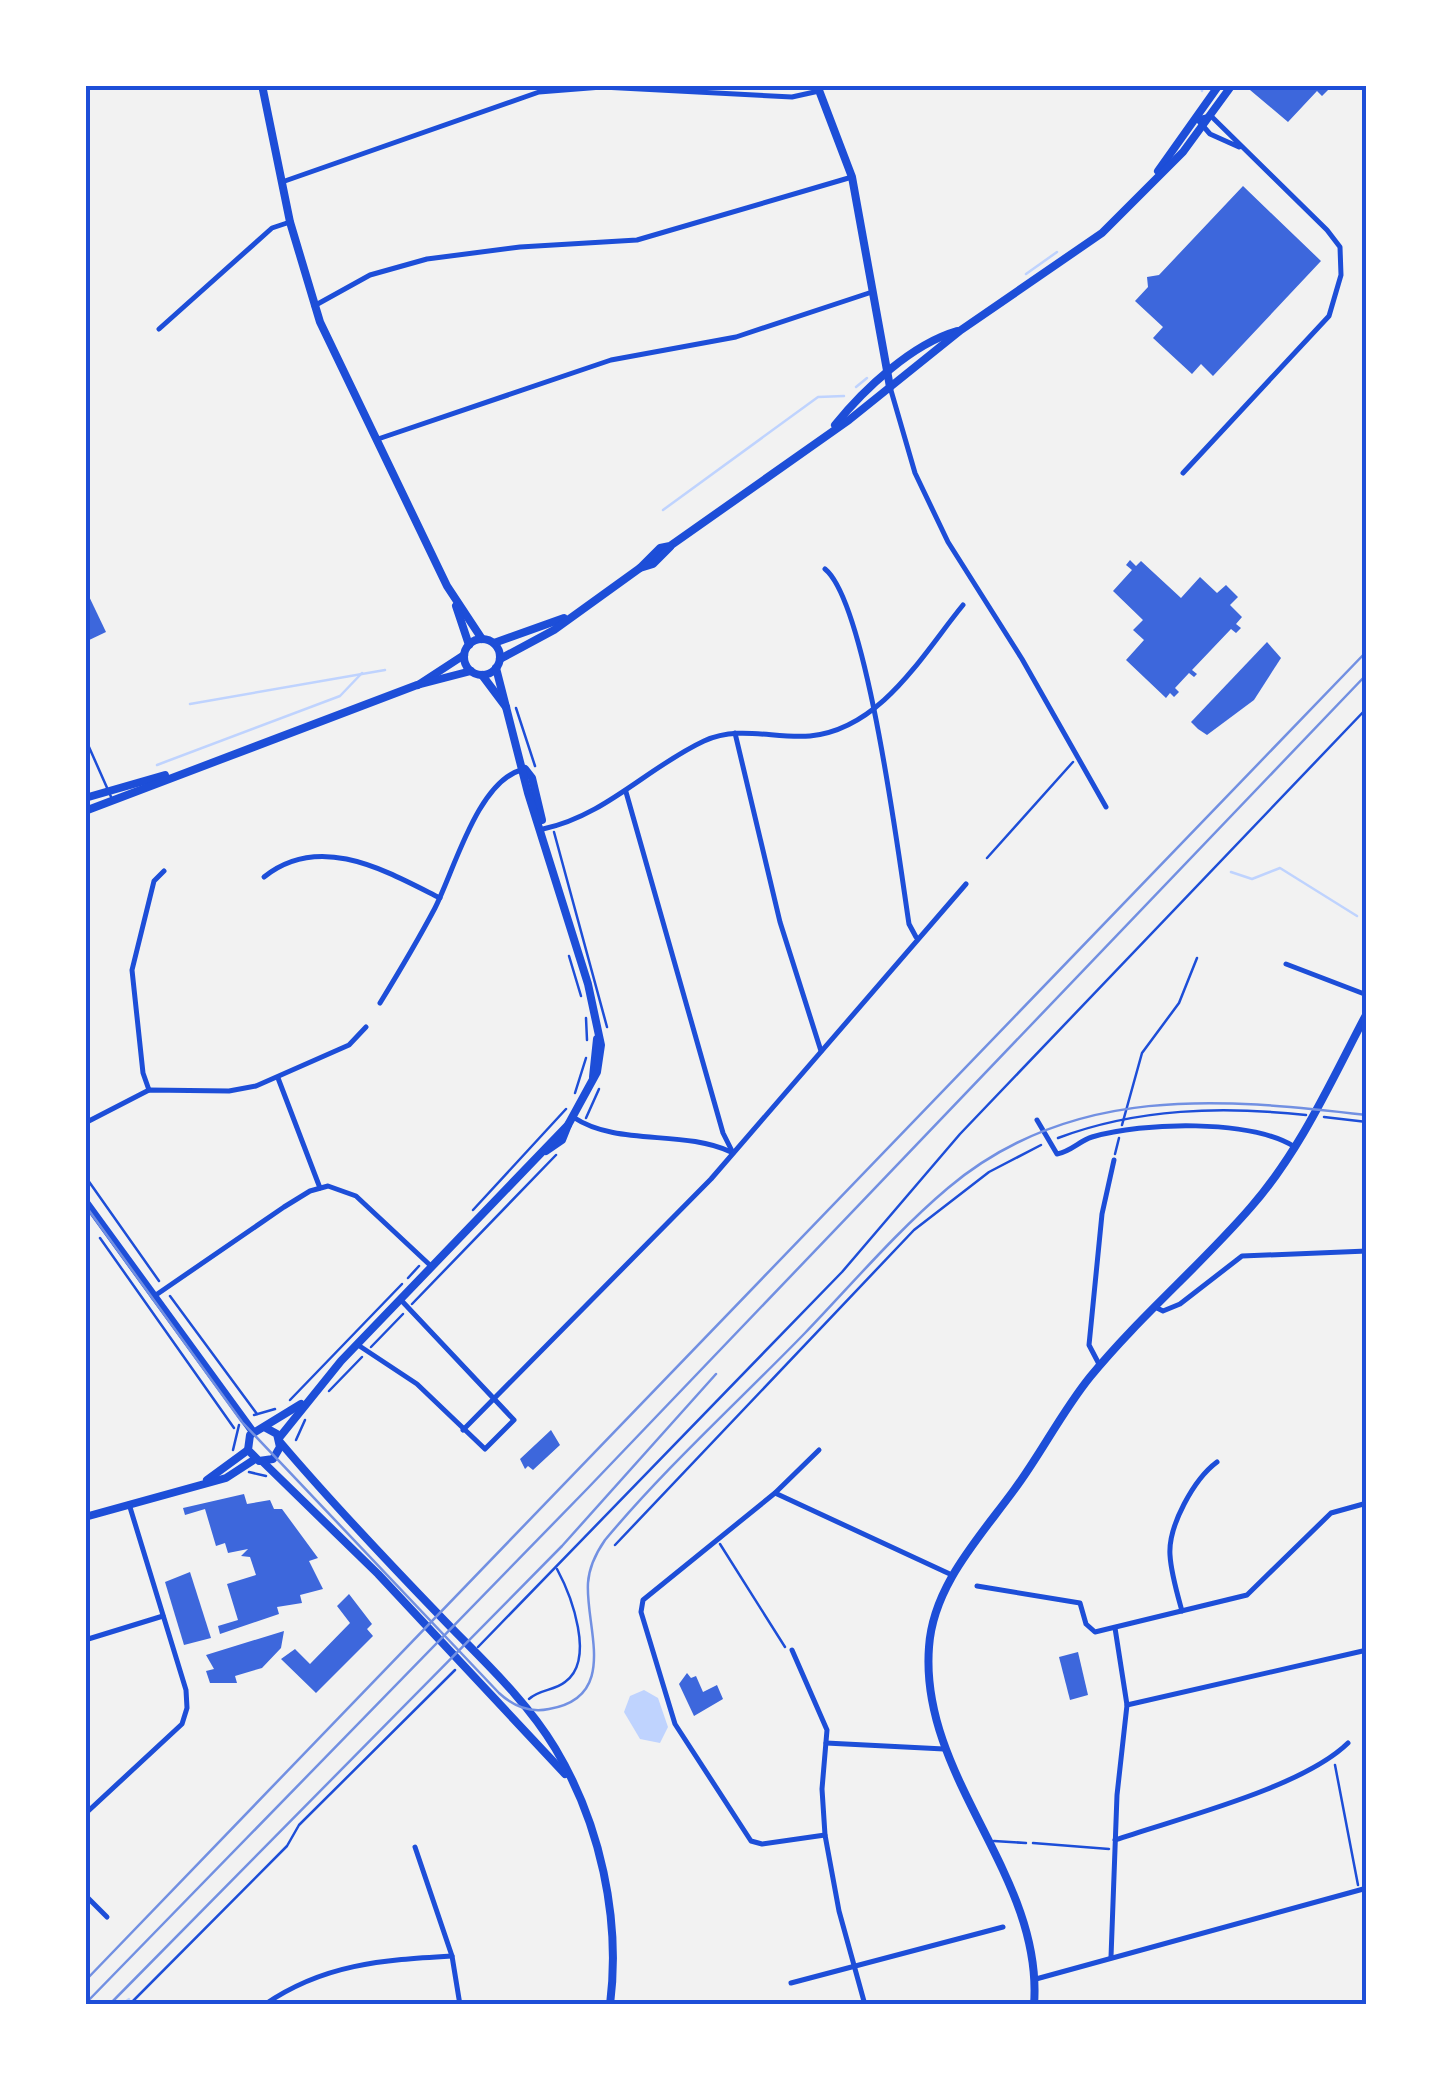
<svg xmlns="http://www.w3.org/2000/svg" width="1452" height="2090" font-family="Barlow,sans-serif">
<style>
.water{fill:#bfd3fe}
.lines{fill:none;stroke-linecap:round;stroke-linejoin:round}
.stream{stroke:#bfd3fe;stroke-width:2.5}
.building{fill:#3d67dc}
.path{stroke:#1d4ed8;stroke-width:2.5}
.service{stroke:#1d4ed8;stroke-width:2.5}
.minor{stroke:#1d4ed8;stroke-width:5}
.tertiary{stroke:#1d4ed8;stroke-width:8}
.secondary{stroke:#1d4ed8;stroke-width:8}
.tram{stroke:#7290e2;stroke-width:2.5}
.rail{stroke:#7290e2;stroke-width:2.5}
.neatline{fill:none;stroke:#1d4ed8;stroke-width:4}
</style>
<rect width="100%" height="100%" fill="#f2f2f2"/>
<polygon class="water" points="644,1690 658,1698 668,1727 660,1743 640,1739 624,1712 630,1696"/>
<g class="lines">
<g class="stream">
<polyline points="1202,85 1202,91"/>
<polyline points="1026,274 1057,252"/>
<polyline points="856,387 867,378"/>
<polyline points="663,510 818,397 844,396"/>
<polyline points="190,704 385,670"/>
<polyline points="157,765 340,696 362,673"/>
<polyline points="1231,872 1252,879 1280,868 1357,916"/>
<polyline points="122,2005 129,1999"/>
</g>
</g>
<g class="building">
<polygon points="1253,85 1333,85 1322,96 1317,91 1288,122 1250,90"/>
<polygon points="1243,186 1321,261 1213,376 1201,364 1192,374 1153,338 1163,327 1135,301 1148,287 1147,277 1159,275"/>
<polygon points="1130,560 1136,566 1141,561 1181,598 1200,577 1217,593 1226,585 1238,597 1230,605 1242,617 1236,624 1241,628 1236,633 1231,629 1192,670 1197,674 1194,677 1189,673 1175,688 1179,692 1174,697 1170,693 1166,698 1126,660 1144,640 1133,630 1143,620 1113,591 1132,570 1126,565"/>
<polygon points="85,588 106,632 85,642"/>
<polygon points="1267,642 1281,658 1254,700 1207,735 1198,729 1191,722"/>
<polygon points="551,1430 560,1445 533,1470 528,1466 525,1469 520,1459"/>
<polygon points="244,1494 247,1504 270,1500 274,1509 282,1509 318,1558 309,1561 323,1589 300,1595 302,1603 277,1607 279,1614 220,1634 218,1626 238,1620 227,1584 256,1575 250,1557 241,1556 248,1549 228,1553 225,1543 216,1546 205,1509 185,1515 183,1508"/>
<polygon points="190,1572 211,1638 184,1645 165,1582"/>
<polygon points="349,1594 372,1624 367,1629 373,1636 316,1693 281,1659 295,1649 310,1664 350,1623 337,1606"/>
<polygon points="284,1631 281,1648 262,1668 235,1676 237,1683 210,1683 206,1671 214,1669 206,1655"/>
<polygon points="1078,1652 1088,1695 1070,1700 1059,1657"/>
<polygon points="687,1673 691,1678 696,1676 703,1692 717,1685 723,1699 694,1716 679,1684"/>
</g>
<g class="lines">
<g class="path">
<polyline points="516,708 535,766"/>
<polyline points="554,832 607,1027"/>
<polyline points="987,858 1073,762"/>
<polyline points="569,956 581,996"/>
<polyline points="586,1018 587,1040"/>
<polyline points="575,1093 586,1058"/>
<polyline points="1324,1117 1367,1122"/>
<polyline points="586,1118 599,1089"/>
<polyline points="1122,1125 1142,1053 1179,1003 1197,958"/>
<path d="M1058 1138C1138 1108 1222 1106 1306 1115"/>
<polyline points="1115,1154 1119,1138"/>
<polyline points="85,1176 159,1281"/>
<polyline points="473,1210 566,1109"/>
<polyline points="100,1238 234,1428"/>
<polyline points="408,1278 419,1266"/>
<polyline points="170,1296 257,1414"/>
<polyline points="412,1304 556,1155"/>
<polyline points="371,1347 403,1314"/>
<polyline points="329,1391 362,1357"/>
<polyline points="290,1400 402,1284"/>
<polyline points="254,1415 275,1409"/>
<polyline points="296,1440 305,1420"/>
<polyline points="233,1450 239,1425"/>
<polyline points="249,1472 266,1476"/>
<polyline points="720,1544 785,1647"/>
<polyline points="615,1545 914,1230 989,1172 1041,1145"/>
<polyline points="478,1647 842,1272 960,1134 1367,708"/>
<path d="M529 1699C540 1689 554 1691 565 1682 596 1660 571 1595 557 1569"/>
<polyline points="1335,1765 1358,1885"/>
<polyline points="1033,1843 1109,1849"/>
<polyline points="129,2005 287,1846 299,1825 455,1670"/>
</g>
<g class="service">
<polyline points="85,738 112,799"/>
<polyline points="994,1841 1026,1843"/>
</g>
<g class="minor">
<polyline points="282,182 539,92 602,87 792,97 819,91"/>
<polyline points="314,306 370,275 427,259 520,247 637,240 852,177"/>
<polyline points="159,329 272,228 290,222"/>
<polyline points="890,387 915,473 948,542 1022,659 1106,807"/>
<polyline points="378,439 611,360 736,337 872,292"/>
<polyline points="1183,473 1329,316 1341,275 1340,247 1327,230 1211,116 1197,119 1210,134 1239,147"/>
<path d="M825 569C867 603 899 859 909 924L916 937"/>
<polyline points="735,733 780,922 821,1051"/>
<polyline points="626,792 723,1133 733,1153"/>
<path d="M543 829C605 816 648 767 704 741 739 725 774 739 810 736 881 729 922 655 963 605"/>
<path d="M264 877C320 832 386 871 440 898"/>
<polyline points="1286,964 1367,995"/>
<path d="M380 1003C399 972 418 940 435 908 454 871 477 783 521 770"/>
<polyline points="278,1078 320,1188"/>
<polyline points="149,1090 143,1073 132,970 154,881 164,871"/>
<path d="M573 1117C618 1147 682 1129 731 1152"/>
<path d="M1037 1120 1057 1154C1072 1151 1079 1141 1092 1137 1143 1122 1250 1119 1295 1147"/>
<polyline points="85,1123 149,1090 229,1091 256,1086 349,1045 366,1027"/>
<polyline points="153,1297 284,1207 310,1191 328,1186 356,1196 432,1267"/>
<polyline points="1157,1308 1163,1311 1180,1304 1242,1256 1367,1251"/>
<polyline points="358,1345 417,1384 485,1449 514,1420 400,1299"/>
<polyline points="1100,1366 1089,1345 1102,1214 1114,1160"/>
<polyline points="463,1430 711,1179 966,884"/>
<polyline points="775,1493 819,1450"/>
<polyline points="977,1586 1080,1603 1086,1624 1095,1632 1247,1595 1331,1513 1367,1503"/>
<path d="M1182 1611C1177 1593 1171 1573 1170 1555 1168 1526 1194 1479 1217 1462"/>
<polyline points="85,1640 163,1616"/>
<polyline points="792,1650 827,1730 822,1789 825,1835 839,1911 865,2005"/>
<polyline points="1127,1705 1367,1650"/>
<polyline points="826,1743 944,1749"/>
<polyline points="85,1814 182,1724 187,1708 186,1690 129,1504"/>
<polyline points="825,1835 762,1844 751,1841 675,1724 641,1612 643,1600 775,1493 952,1575"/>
<path d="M1115 1840C1179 1818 1302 1788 1348 1743"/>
<polyline points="415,1847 452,1956 460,2005"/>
<polyline points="85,1895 107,1917"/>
<polyline points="1111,1957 1117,1795 1127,1705 1115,1628"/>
<polyline points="1036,1979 1367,1888"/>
<polyline points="791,1983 1003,1927"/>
<path d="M264 2005C323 1964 382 1960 452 1956"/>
</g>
<g class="tertiary">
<polyline points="817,85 852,177 890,387"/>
<polyline points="85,1201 253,1432"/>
<polyline points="207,1480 248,1450"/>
<polyline points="85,1517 226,1478 255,1459"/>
<path d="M1034 2005C1044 1875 919 1778 929 1647 933 1586 979 1538 1014 1490 1041 1454 1061 1413 1090 1377 1139 1317 1200 1266 1251 1207 1301 1150 1332 1079 1367 1013"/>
</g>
<g class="secondary">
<polyline points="262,85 290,222 320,322 447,586 482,639"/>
<polyline points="1158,171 1219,85"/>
<path d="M835 425C864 389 912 344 957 331"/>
<polyline points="640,568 660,548 670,546 849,420 961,330 1102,233 1183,152 1232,85"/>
<polyline points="456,606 469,645"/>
<circle cx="482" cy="657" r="18"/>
<polyline points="494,643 564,618"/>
<polyline points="500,659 554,630 640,568 653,564 670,547"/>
<polyline points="482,675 506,707"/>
<polyline points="418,685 464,655"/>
<polyline points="525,769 532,778 542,820"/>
<polyline points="85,798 165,775"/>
<polyline points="85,811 417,685 471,671"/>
<polyline points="593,1077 597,1039"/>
<polyline points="546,1151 562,1140 568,1125"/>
<polyline points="266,1428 277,1434 280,1447 273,1459 259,1461 248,1450 250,1435 301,1404"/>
<polyline points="279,1438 341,1361 568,1125 597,1072 601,1045 588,984 528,793 496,668"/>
<path d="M280 1442C331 1502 385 1559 440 1616 480 1658 525 1698 555 1748 600 1823 621 1918 610 2005"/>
<polyline points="263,1462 378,1574 565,1774"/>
</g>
<path class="tram" d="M85 1205 242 1422 499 1693C513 1706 530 1713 549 1709 620 1697 585 1627 588 1583 589 1567 596 1553 605 1540 666 1467 739 1401 805 1333 852 1284 897 1231 948 1188 1071 1084 1220 1098 1367 1115"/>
<g class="rail">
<polyline points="85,1981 1367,651"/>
<polyline points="85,2004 587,1489 1367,674"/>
<polyline points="109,2005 562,1546 716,1374"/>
</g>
</g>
<rect width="1452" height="2090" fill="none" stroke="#ffffff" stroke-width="175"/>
<rect x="88" y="88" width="1276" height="1914" class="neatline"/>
</svg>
